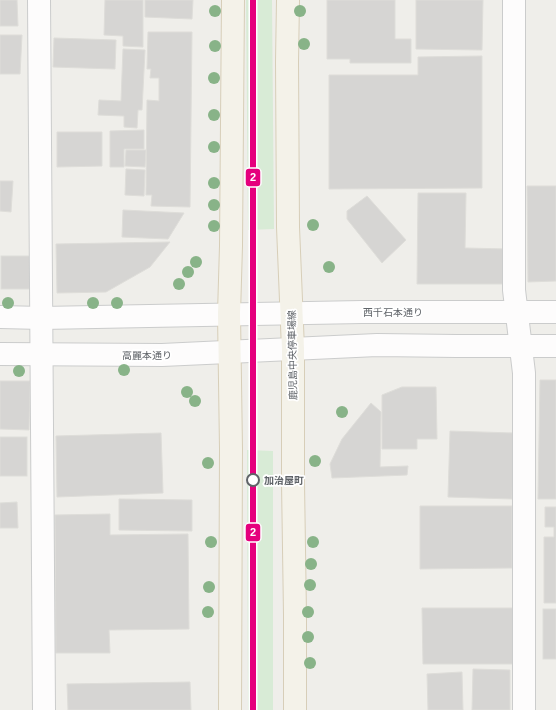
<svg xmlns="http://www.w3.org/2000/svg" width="556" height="710" font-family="Arial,'Noto Sans JP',sans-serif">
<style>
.green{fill:#d8ebd6}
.building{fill:#d6d5d3;stroke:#deddd9}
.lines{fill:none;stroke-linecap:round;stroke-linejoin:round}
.minor-casing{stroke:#cbcccc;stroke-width:24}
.major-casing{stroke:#d7ceb8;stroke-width:24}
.minor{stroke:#fdfcfc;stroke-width:22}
.major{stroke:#f4f2e9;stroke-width:22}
.tram-1-casing{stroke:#fff;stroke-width:9}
.tram-1{stroke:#e5007d;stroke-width:6}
.tree{fill:#88b388}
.stop-dot{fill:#fff;stroke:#5f6368;stroke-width:2}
.labels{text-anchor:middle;stroke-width:3.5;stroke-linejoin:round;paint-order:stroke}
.street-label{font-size:10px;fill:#5f6368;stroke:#fff}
.stop-label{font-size:10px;font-weight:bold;fill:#5f6368;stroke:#fff;text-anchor:start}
.line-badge{stroke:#fff;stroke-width:1.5}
.badge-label{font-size:11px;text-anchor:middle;font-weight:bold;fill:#fff}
</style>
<rect width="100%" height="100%" fill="#efeeea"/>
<g class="green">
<polygon points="246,0 272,0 274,229 248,230"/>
<polygon points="247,450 273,451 273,710 248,710"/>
</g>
<g class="building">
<polygon points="0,0 17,0 18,26 0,26"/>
<polygon points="105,0 143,0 143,47 123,46 123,36 104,35"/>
<polygon points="145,0 193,0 192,19 145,17"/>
<polygon points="327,0 395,0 395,39 411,39 411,63 350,63 350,59 327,59"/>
<polygon points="416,0 483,0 482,50 416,49"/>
<polygon points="148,32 192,32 190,207 151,206 152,195 146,195 147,100 159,101 159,78 150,78 151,69 147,69"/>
<polygon points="0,35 22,35 20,74 0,74"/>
<polygon points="54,38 116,40 115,69 53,67"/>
<polygon points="123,49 145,50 142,110 138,110 137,128 124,127 124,116 98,115 99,100 121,101"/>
<polygon points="482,56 482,188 329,189 329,75 418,75 418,57"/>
<polygon points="144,130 144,149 124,149 124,167 110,167 110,131"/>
<polygon points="57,132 102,132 102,166 57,167"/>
<polygon points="126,150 146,150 145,167 125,166"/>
<polygon points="126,169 145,170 144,196 125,195"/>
<polygon points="0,181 13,181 11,212 0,211"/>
<polygon points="527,186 556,186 556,281 528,282"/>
<polygon points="418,193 466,193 465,248 507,249 506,284 417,284"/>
<polygon points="367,196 406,240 382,263 347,219 347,211"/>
<polygon points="123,210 184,213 168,239 122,237"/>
<polygon points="170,242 150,267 106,292 57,293 56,244"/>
<rect x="1" y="256" width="29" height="33"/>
<polygon points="540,380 556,380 556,499 538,499"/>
<polygon points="0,381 30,381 29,430 0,429"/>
<polygon points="402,387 436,387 437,439 417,439 417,449 382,449 382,395"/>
<polygon points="371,403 381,412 380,467 408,466 407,475 332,478 330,464 342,439"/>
<polygon points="450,431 514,433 512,499 448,497"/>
<polygon points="161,433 163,493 57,497 56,436"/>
<rect x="0" y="437" width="27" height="39"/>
<polygon points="119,499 192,500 192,531 119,530"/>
<polygon points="17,502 18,528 0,528 0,503"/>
<polygon points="420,506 512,506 512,568 420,569"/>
<polygon points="545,507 556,507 556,603 544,603 544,537 554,537 554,527 545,527"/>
<polygon points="110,514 110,535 188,534 189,629 109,630 110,653 56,653 55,515"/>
<polygon points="422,608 514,608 514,664 423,664"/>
<rect x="543" y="609" width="13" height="50"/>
<polygon points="473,669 510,670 510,710 472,710"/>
<polygon points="462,672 463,710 428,710 427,674"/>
<polygon points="190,682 191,710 68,710 67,684"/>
</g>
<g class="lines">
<g class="minor-casing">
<g id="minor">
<polyline points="39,0 44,710"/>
<polyline points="514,0 514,290 524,373 524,710"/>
<polyline points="0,317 42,318 362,312 556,312"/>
<polyline points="0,354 162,355 377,345 457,346 556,346"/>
</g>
</g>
<g class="major-casing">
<g id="major">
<polyline points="288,0 287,62 288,227 293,349 293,482 295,615 295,710"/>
<polyline points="230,710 231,449 229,314 231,246 233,0"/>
</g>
</g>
<use href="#minor" class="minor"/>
<use href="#major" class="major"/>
<g class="tram-1-casing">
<polyline id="tram-1" points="253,0 253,710"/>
</g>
<use href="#tram-1" class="tram-1"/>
</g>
<g class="tree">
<circle cx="215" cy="11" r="6"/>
<circle cx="300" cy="11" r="6"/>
<circle cx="304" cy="44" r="6"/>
<circle cx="215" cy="46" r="6"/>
<circle cx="214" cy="78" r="6"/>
<circle cx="214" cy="115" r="6"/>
<circle cx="214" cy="147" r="6"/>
<circle cx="214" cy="183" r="6"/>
<circle cx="214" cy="205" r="6"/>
<circle cx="313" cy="225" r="6"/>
<circle cx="214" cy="226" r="6"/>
<circle cx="196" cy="262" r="6"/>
<circle cx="329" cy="267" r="6"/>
<circle cx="188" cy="272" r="6"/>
<circle cx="179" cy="284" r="6"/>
<circle cx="8" cy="303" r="6"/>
<circle cx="93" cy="303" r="6"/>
<circle cx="117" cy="303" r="6"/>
<circle cx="124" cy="370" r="6"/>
<circle cx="19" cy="371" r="6"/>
<circle cx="187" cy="392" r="6"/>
<circle cx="195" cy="401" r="6"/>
<circle cx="342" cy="412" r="6"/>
<circle cx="315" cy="461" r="6"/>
<circle cx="208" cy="463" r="6"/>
<circle cx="211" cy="542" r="6"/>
<circle cx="313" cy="542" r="6"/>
<circle cx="311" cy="564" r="6"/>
<circle cx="310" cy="585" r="6"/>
<circle cx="209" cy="587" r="6"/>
<circle cx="208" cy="612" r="6"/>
<circle cx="308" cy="612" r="6"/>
<circle cx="308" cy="637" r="6"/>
<circle cx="310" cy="663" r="6"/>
</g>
<circle class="stop-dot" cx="253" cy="480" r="6"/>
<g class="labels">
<g class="street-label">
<text x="393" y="316">西千石本通り</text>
<text x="147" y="359">高麗本通り</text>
<text transform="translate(292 355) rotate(-91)" y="4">鹿児島中央停車場線</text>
</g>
<g class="stop-label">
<text x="264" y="484">加治屋町</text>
</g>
</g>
<g class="line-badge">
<rect x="245" y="168" width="16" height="19" rx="4" fill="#e5007d"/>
<rect x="245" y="523" width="16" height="19" rx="4" fill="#e5007d"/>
</g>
<g class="badge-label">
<text x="253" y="181">2</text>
<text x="253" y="536">2</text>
</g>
</svg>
